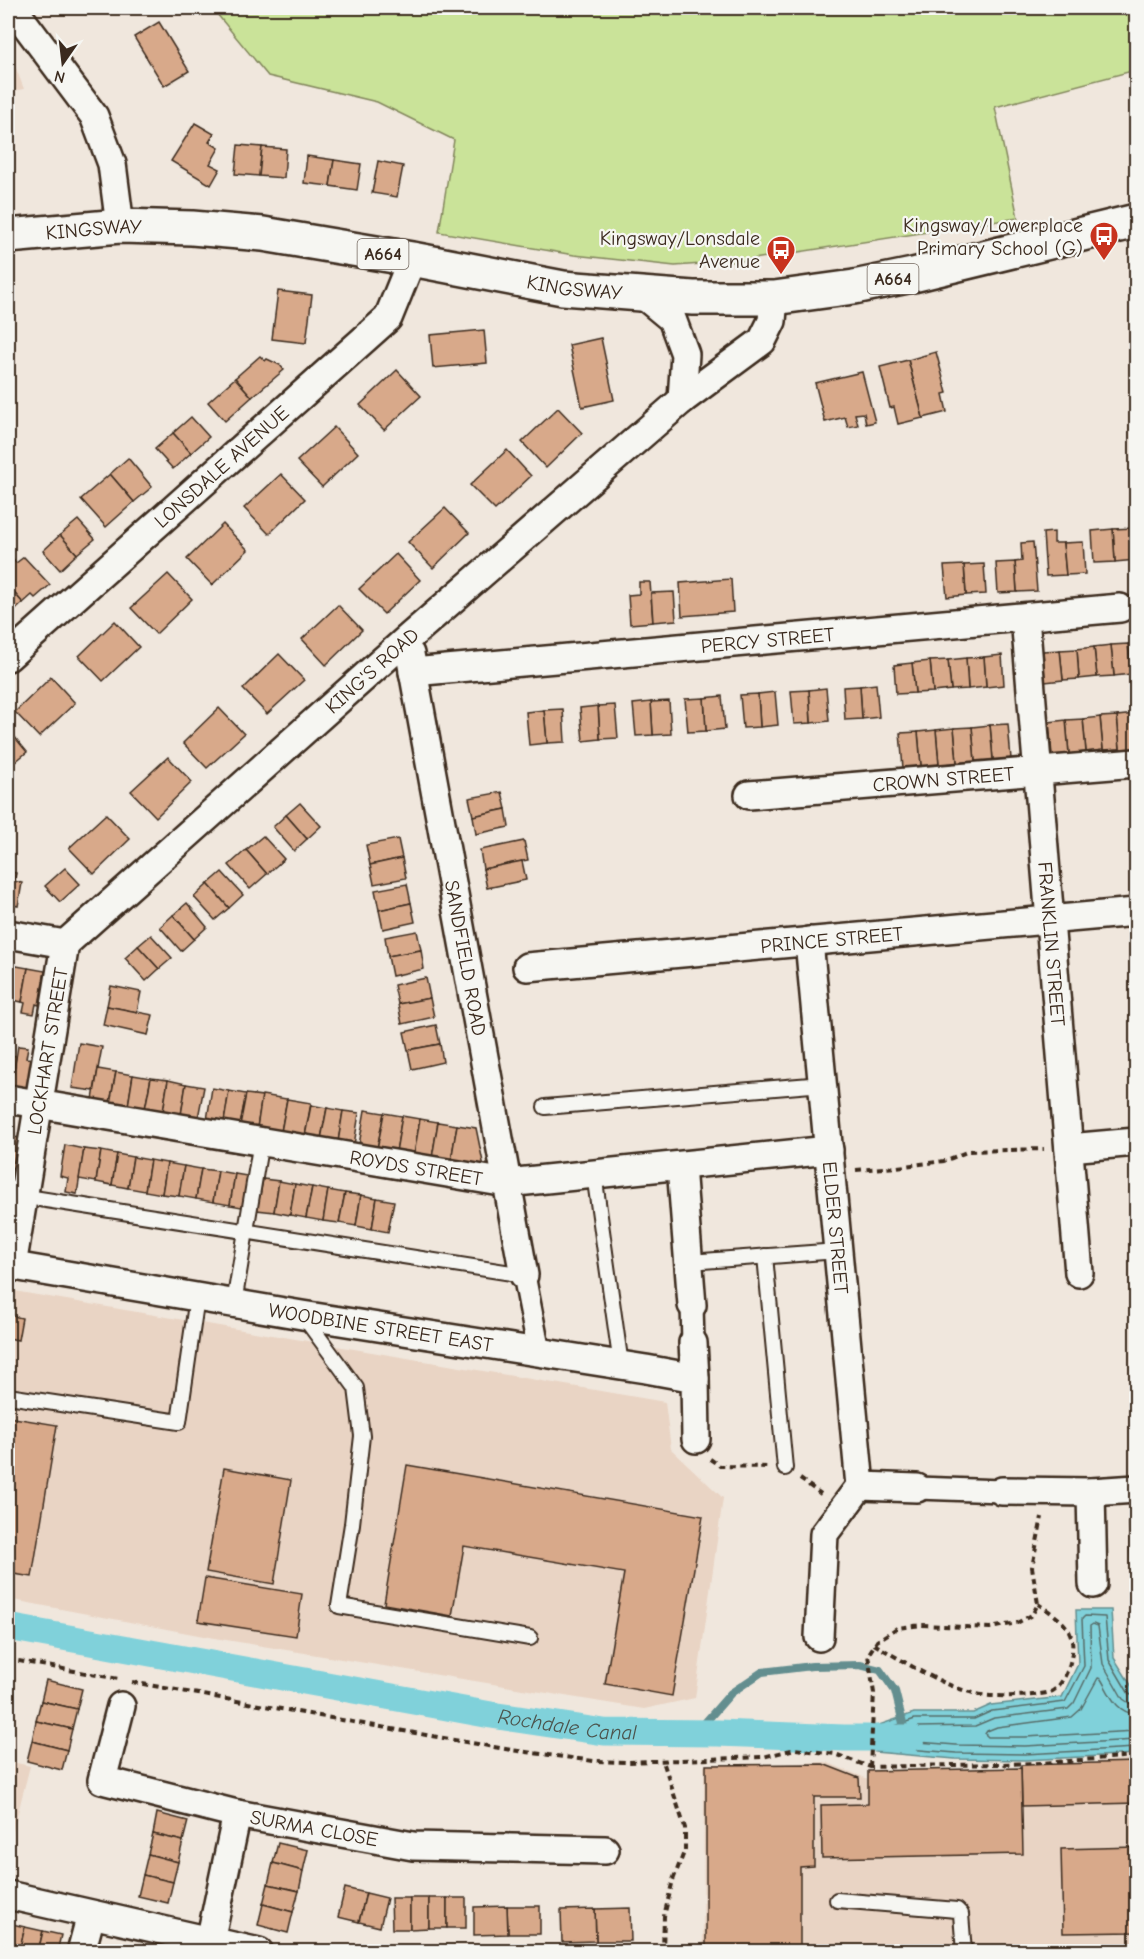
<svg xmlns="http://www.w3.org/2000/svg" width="1144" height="1959" font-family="'Comic Neue',sans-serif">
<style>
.built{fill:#e9d4c4}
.green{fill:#cae399;stroke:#82865c;stroke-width:1.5}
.water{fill:#80d1da;stroke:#648e8f;stroke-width:1.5}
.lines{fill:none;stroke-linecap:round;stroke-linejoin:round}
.shore{stroke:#576d69;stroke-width:1.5}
.stream{stroke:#648e8f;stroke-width:8}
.canal{stroke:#80d1da;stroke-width:27}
.building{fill:#d8a98a;stroke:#3b2a1e;stroke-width:1.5}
.service-casing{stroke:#3b2a1e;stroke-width:18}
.pedestrian-casing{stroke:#3b2a1e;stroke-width:26}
.minor-casing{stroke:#3b2a1e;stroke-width:32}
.trunk-casing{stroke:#3b2a1e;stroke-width:38}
.path{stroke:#3b2a1e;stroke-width:4;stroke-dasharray:6 4.5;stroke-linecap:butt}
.service{stroke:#f6f6f2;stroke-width:14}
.pedestrian{stroke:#f6f6f2;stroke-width:21}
.minor{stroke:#f6f6f2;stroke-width:27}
.trunk{stroke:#f6f6f2;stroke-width:33}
.labels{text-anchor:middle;stroke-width:4.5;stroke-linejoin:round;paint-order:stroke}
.shield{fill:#f6f6f2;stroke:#73675e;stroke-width:1.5}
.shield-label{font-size:18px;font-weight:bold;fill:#3b2a1e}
.poi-label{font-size:20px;fill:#3b2a1e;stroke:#f6f6f2;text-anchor:end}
.street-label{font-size:20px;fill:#3b2a1e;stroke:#f6f6f2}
.water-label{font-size:21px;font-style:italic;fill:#4c544d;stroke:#f6f6f2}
</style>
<rect width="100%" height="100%" fill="#f0e7dd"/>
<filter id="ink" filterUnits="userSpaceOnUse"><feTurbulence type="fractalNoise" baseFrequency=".0167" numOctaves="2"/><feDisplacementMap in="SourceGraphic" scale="12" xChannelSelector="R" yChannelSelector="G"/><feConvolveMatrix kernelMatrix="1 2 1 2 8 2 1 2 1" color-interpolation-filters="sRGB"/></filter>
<g filter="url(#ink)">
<g class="built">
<polygon points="8,48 24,89 8,92"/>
<polygon points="8,1290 665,1402 671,1449 723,1498 695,1698 644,1709 214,1638 8,1599"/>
<polygon points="1136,1759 1136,1951 703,1952 704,1766 826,1762 868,1779"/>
<polygon points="8,1761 30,1766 8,1851"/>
</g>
<polygon class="green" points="212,8 1136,8 1136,70 995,107 1018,218 741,261 675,266 574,255 439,232 454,140 377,102 268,76"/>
<polygon class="water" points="1076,1610 1111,1610 1114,1658 1136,1693 1136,1754 1025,1760 955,1759 875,1752 876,1726 914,1713 973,1713 991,1705 1062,1697 1078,1664"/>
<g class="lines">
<g class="shore">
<polyline points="1136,1697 1129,1694 1109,1660 1105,1617 1085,1616 1082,1619 1084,1666 1065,1702 992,1711 974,1719 915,1719 883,1730 881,1744 884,1747 956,1753 1025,1754 1136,1748"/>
<polyline points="1136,1705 1129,1703 1123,1699 1103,1664 1098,1626 1093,1624 1090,1626 1091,1668 1074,1703 1068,1709 994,1718 975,1726 917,1727 892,1735 891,1737 893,1740 956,1745 1025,1746 1136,1740"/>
<path d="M1136 1714C1116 1713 1110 1694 1101 1679L1098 1678 1081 1709 1072 1717 997 1727 987 1731 985 1734 988 1737H1025L1136 1731"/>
</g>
<polyline class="stream" points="696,1733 731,1693 762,1672 812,1666 860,1665 880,1670 895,1691 904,1727"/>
<path class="canal" id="s1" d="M8 1627 491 1715 604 1732 718 1733 844 1738H911"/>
</g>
<g class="building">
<polygon points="159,22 189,71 164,86 134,37"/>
<polygon points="195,123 214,134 209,142 219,148 210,164 220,169 211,185 171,161"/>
<polygon points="238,145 262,147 259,176 235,174"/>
<polygon points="262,147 286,149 284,178 259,176"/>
<polygon points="307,156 334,160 330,186 304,183"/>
<polygon points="334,160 361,164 357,190 330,186"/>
<polygon points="378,161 403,166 397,197 372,193"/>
<polygon points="278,291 312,295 306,343 272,339"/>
<polygon points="484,330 487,363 433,368 430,335"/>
<polygon points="601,338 614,400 582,407 569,345"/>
<polygon points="936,352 947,393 943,394 947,412 923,418 908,360"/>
<polygon points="260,356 265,361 267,359 280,365 284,370 252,397 235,378"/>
<polygon points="908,360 923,418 898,424 894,407 890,408 880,367"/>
<polygon points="397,370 421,396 384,430 360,405"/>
<polygon points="862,372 875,422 866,424 864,413 855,414 858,425 848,427 845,417 825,422 815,383"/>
<polygon points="235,378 252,397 225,421 208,402"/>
<polygon points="558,408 582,433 546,468 522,442"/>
<polygon points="191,417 209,437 191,453 173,433"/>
<polygon points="334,427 358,453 322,487 297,461"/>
<polygon points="173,433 191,453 173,469 155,449"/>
<polygon points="507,450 531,476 495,510 470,485"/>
<polygon points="128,458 152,487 134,502 110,474"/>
<polygon points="110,474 134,502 106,527 81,499"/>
<polygon points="281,474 305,499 269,534 244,508"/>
<polygon points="445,508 469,533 433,568 408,542"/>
<polygon points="78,520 95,539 77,554 60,535"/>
<polygon points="223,524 248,550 212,585 187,559"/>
<polygon points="1134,528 1136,560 1115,562 1113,529"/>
<polygon points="1113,529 1115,562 1094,563 1092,531"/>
<polygon points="1054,532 1054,543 1063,543 1066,575 1046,576 1043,533"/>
<polygon points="60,535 77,554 60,570 43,551"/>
<polygon points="1033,542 1037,591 1017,592 1015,562 1022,561 1021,543"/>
<polygon points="1083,542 1085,574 1066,575 1063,543"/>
<polygon points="8,554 16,563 24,557 50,585 35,598 32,595 23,603 8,586"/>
<polygon points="396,554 420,580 384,614 359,589"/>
<polygon points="1015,562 1017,592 998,593 996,563"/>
<polygon points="984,564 986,594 966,595 964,565"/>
<polygon points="964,565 966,595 947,597 944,566"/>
<polygon points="168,574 192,599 156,634 131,608"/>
<polygon points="731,579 733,612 682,616 680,583"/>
<polygon points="639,582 650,582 653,622 630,624 628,595 639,594"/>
<polygon points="8,586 23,603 8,617"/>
<polygon points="674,592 676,620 653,622 651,593"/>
<polygon points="338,605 362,630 326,665 302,639"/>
<polygon points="115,621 139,647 103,681 79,656"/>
<polygon points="1136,643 1136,674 1131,674 1128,644"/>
<polygon points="1128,644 1131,674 1114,676 1111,645"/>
<polygon points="1111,645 1114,676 1097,677 1094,647"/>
<polygon points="1094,647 1097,677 1079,679 1077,649"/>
<polygon points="1077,649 1079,679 1063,680 1060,650"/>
<polygon points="1060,650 1063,680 1045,682 1043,651"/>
<polygon points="279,654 304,680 267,714 243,689"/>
<polygon points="1002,655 1004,685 986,687 984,657"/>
<polygon points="984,657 986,687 968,689 966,658"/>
<polygon points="966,658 968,689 951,690 948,660"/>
<polygon points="948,660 951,690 933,692 930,661"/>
<polygon points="930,661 933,692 915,693 912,663"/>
<polygon points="912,663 915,693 896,694 894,665"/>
<polygon points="51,677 75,703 39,737 15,712"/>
<polygon points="876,684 879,717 862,719 860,686"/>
<polygon points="860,686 862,719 845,720 843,687"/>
<polygon points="826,688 829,721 811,723 809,690"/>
<polygon points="809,690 811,723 794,724 791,691"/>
<polygon points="775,692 778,725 760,727 758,694"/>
<polygon points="758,694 760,727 743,728 740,695"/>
<polygon points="722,696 725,729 706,731 704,698"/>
<polygon points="704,698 706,731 688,732 685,699"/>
<polygon points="669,701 671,734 653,735 651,702"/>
<polygon points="651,702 653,735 636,736 633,704"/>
<polygon points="615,705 618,738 600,739 598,706"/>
<polygon points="598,706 600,739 583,741 580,708"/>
<polygon points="219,708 244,734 207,768 183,743"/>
<polygon points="563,709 565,742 547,743 544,710"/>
<polygon points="544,710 547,743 529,745 526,712"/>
<polygon points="1135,714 1136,748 1120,749 1117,716"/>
<polygon points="1117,716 1120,749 1103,750 1100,717"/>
<polygon points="1100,717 1103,750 1086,752 1083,719"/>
<polygon points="1083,719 1086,752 1069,754 1066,720"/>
<polygon points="1066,720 1069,754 1052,755 1049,722"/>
<polygon points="1008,724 1011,759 993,760 990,725"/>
<polygon points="990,725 993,760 975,762 972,727"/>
<polygon points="972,727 975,762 957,763 954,728"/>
<polygon points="954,728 957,763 939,765 936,730"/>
<polygon points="8,729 27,752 8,768"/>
<polygon points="936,730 939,765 921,766 918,732"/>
<polygon points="918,732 921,766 903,768 900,733"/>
<polygon points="168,757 192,782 156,817 131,791"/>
<polygon points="502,792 506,809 473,816 469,798"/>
<polygon points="300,803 321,826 307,839 286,815"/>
<polygon points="506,809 509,827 476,834 473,816"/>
<polygon points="106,814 130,839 94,874 69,848"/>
<polygon points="286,815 307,839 294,851 273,827"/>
<polygon points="263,836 284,859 267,874 246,850"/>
<polygon points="398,839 402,858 370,865 366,845"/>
<polygon points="524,841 528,860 483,869 480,850"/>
<polygon points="246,850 267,874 250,889 229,865"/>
<polygon points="402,858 406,878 374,884 370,865"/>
<polygon points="522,861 526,880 487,888 483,869"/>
<polygon points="65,868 80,884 60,902 45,886"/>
<polygon points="8,871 16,873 14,881 22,883 18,906 8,904"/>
<polygon points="222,872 243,895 229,908 208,884"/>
<polygon points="208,884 229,908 215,920 194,897"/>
<polygon points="407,884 411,903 379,910 375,890"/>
<polygon points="187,903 207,927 194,939 173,915"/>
<polygon points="411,903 415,922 383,929 379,910"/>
<polygon points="173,915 194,939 181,951 160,927"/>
<polygon points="417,931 421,950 388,956 385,937"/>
<polygon points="151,935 172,958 159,969 138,946"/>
<polygon points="138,946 159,969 146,981 125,958"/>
<polygon points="421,950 424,969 392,976 388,956"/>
<polygon points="11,965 28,968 22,1002 8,999 8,986"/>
<polygon points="28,968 45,971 39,1005 36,1004 34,1014 23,1012 25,1003 22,1002"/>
<polygon points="426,978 430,998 398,1004 394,985"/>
<polygon points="111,986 141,992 137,1012 107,1006"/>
<polygon points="430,998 434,1017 402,1024 398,1004"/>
<polygon points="107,1006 153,1015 148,1035 103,1025"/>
<polygon points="436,1025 440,1044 408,1050 404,1032"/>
<polygon points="79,1043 102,1047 94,1091 72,1088"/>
<polygon points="440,1044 443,1062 412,1069 408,1050"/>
<polygon points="18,1046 28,1047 26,1058 35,1059 30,1092 11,1089"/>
<polygon points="8,1054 16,1056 11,1089 8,1088"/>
<polygon points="98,1069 116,1072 110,1103 93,1100"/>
<polygon points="116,1072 133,1075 128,1106 110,1103"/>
<polygon points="133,1075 151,1078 145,1109 128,1106"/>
<polygon points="151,1078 168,1080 163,1112 145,1109"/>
<polygon points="168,1080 186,1084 181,1115 163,1112"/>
<polygon points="186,1084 204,1087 198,1118 181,1115"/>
<polygon points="212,1088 229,1091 224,1122 207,1120"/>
<polygon points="229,1091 246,1094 240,1125 224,1122"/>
<polygon points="246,1094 262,1096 257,1128 240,1125"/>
<polygon points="262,1095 287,1099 281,1132 257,1128"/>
<polygon points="287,1099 311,1103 305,1136 281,1132"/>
<polygon points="311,1105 327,1108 321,1139 305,1136"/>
<polygon points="327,1108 343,1111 338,1142 321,1139"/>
<polygon points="365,1110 384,1113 377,1149 359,1145"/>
<polygon points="343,1111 359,1113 354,1145 338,1142"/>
<polygon points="384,1113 402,1116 396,1152 377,1149"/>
<polygon points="402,1116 420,1119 414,1155 396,1152"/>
<polygon points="420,1119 438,1122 432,1158 414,1155"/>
<polygon points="438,1122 457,1125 451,1161 432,1158"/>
<polygon points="457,1125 476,1128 484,1167 451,1161"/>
<polygon points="8,1136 20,1138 15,1169 8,1167"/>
<polygon points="65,1145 84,1149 77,1194 66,1192 68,1178 60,1176"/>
<polygon points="84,1149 101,1151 96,1182 79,1179"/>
<polygon points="101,1151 117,1154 112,1185 96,1182"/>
<polygon points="117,1154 133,1157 128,1188 112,1185"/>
<polygon points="133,1157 150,1160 145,1191 128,1188"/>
<polygon points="150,1160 167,1163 162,1194 145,1191"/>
<polygon points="167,1163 184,1166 179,1196 162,1194"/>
<polygon points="184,1166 201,1169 196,1199 179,1196"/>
<polygon points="201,1169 218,1171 213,1202 196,1199"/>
<polygon points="218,1171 235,1174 230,1205 213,1202"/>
<polygon points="235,1174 253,1177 247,1208 230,1205"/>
<polygon points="263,1179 279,1181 274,1212 257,1210"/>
<polygon points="279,1181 295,1184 290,1215 274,1212"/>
<polygon points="295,1184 312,1187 306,1218 290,1215"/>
<polygon points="312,1187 328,1190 323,1221 306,1218"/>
<polygon points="328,1190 345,1193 339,1223 323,1221"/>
<polygon points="345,1193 361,1195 356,1226 339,1223"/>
<polygon points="361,1195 377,1198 372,1229 356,1226"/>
<polygon points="377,1198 394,1201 388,1232 372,1229"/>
<polygon points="8,1296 11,1296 8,1315 22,1318 18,1340 8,1338"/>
<polygon points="8,1417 57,1425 32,1577 8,1573"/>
<polygon points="407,1465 703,1516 672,1696 605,1684 624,1573 464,1546 452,1616 384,1604"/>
<polygon points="224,1468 291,1480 274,1584 206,1572"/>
<polygon points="1129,1523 1136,1523 1136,1544 1130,1544"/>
<polygon points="1130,1544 1136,1544 1136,1566 1131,1566"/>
<polygon points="1131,1566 1136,1566 1136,1587 1133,1588"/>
<polygon points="205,1578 302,1594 296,1636 198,1621"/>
<polygon points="1131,1635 1136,1635 1136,1669 1134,1669"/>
<polygon points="46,1680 82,1689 77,1709 41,1701"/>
<polygon points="41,1701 77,1709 72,1729 36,1721"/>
<polygon points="36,1721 72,1729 67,1750 32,1741"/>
<polygon points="32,1741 67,1750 62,1770 27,1761"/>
<polygon points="1136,1762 1136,1803 1022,1806 1021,1765"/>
<polygon points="823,1764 859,1778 860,1797 814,1797 814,1866 800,1867 800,1951 706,1951 706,1765"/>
<polygon points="1021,1768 1023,1854 822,1858 821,1805 868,1804 868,1771"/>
<polygon points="157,1813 188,1821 183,1841 153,1834"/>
<polygon points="153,1834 183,1841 178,1862 148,1854"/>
<polygon points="278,1843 308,1850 303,1871 273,1863"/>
<polygon points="1136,1847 1136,1932 1063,1933 1061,1849"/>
<polygon points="148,1854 178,1862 173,1882 143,1875"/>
<polygon points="273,1863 303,1871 299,1891 268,1884"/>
<polygon points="143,1875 173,1882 168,1903 138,1896"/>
<polygon points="268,1884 299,1891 293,1912 263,1904"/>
<polygon points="345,1888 366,1893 359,1922 338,1917"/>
<polygon points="366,1893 387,1898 380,1927 359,1922"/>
<polygon points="391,1898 410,1898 410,1929 392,1929"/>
<polygon points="410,1898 429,1898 429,1928 410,1929"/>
<rect x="429" y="1898" width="18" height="30"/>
<rect x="447" y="1898" width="19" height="30"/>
<polygon points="263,1904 293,1912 288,1933 258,1925"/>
<polygon points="507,1906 540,1906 540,1934 508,1934"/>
<polygon points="507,1906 508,1934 474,1935 474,1907"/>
<polygon points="630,1908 631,1941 596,1941 595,1909"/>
<polygon points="595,1909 596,1941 562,1942 561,1910"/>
<polygon points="8,1923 25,1927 19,1952 8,1952"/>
<polygon points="25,1927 43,1931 38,1952 19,1952"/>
<polygon points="43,1931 61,1935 57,1952 38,1952"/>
<polygon points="100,1945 117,1949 117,1952 98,1952"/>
</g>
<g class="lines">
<g class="service-casing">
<g id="service">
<polyline points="545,1107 823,1084"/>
<polyline points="594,1174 621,1365"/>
<polyline points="8,1194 524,1275"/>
<polyline points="765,1256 785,1468"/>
<polyline points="689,1262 838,1251"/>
<polyline points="234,1303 261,1141"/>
<polyline points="304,1317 356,1388 362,1436 352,1524 339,1606 530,1638"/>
<polyline points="8,1396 179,1422 197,1297"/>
<polyline points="837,1900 957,1910 961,1914 964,1952"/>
</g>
</g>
<g class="pedestrian-casing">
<g id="pedestrian">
<polyline points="524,1275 539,1352"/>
<polyline points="692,1305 693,1343"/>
<polyline points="917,1488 1002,1491"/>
</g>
</g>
<g class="minor-casing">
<g id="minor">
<polyline points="13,8 94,116 112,164 120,226"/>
<polyline points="643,295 672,319 685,354 682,400"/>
<path id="s2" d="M1025 617 1079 1273"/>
<path id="s3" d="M410 654 524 1275"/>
<path id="s4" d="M8 657 388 318 412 259"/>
<path id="s5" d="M413 672 1120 608"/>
<path id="s6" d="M749 795 1136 763"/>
<polyline points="8,934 65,944"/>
<path id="s7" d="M809 941 860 1486 824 1534 819 1637"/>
<path id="s8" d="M65 944 407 639 682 400 762 341 772 321 774 298"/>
<path id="s9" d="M527 967 1136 912"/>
<path id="s10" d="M8 1099 507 1183 829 1150"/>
<polyline points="1069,1148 1136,1142"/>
<polyline points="681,1166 692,1305"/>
<path id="s11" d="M8 1265 302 1315 646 1369 695 1378 696 1439"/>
<path id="s12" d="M12 1266 65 944"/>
<polyline points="693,1343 695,1378"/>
<polyline points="860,1486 917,1488"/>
<polyline points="1002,1491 1091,1492 1136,1489"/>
<polyline points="1091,1492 1093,1584"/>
<path id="s13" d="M121 1706 102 1780 237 1814 413 1846 605 1850"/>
<polyline points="8,1895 259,1952"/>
<polyline points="210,1941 237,1814"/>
<polyline points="81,1952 91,1915"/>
</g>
</g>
<g class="trunk-casing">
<g id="trunk">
<path id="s14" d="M8 236 120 226 192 228 263 234 412 259 563 288 693 298H774L854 287 913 275 1136 221"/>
</g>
</g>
<g class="path">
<polyline points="856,1170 897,1167 944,1161 969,1151 1044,1149"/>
<polyline points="710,1459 720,1466 767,1467"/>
<polyline points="800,1479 821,1494"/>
<path d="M874 1644C906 1663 945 1688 982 1695 993 1697 1046 1697 1054 1690 1067 1681 1076 1651 1071 1636 1066 1621 1050 1612 1038 1604"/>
<polyline points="8,1659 119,1679"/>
<polyline points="132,1682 364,1724 511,1750 594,1761 626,1762 763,1757 795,1749 835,1754 870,1767 1041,1763 1136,1756"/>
<polyline points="870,1767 874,1693 868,1655 877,1641 897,1628 921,1625 990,1628 1017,1623 1032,1615 1038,1604 1032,1567 1042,1517"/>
<polyline points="663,1952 664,1916 673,1880 685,1850 685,1828 663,1761"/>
</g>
<use href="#service" class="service"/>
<use href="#pedestrian" class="pedestrian"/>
<use href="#minor" class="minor"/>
<use href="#trunk" class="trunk"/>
</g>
</g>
<defs>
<g id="bus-pin" transform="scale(1.5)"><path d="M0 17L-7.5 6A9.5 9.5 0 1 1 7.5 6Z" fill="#c8321e" stroke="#f6f6f2"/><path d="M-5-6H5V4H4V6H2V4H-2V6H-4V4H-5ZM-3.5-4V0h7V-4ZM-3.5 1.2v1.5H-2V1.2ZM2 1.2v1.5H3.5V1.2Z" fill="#fff"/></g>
</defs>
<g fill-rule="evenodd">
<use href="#bus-pin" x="1104" y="236"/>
<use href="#bus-pin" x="781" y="250"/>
</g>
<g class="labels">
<g class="shield">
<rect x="357.5" y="239" width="51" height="30" rx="4.5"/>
<rect x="867.5" y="264" width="51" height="30" rx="4.5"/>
</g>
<g class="shield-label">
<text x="383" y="260">A664</text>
<text x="893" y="285">A664</text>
</g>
<g class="poi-label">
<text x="1083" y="232">Kingsway/Lowerplace<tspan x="1083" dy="23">Primary School (G)</tspan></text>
<text x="760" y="245">Kingsway/Lonsdale<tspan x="760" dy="23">Avenue</tspan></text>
</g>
<g class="street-label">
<text dy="7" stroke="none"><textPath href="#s14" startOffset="86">KINGSWAY</textPath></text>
<text dy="7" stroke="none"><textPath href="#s14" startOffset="572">KINGSWAY</textPath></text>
<text dy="7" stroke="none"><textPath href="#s4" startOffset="286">LONSDALE AVENUE</textPath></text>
<text dy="7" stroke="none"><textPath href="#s5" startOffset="356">PERCY STREET</textPath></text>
<text dy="7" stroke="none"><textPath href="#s8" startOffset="411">KING'S ROAD</textPath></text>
<text dy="7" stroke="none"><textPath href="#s6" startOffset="195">CROWN STREET</textPath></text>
<text dy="7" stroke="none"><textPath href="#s9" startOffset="306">PRINCE STREET</textPath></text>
<text dy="7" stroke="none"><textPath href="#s2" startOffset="328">FRANKLIN STREET</textPath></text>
<text dy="7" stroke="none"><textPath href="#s3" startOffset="309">SANDFIELD ROAD</textPath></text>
<text dy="7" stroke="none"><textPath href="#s12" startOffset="218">LOCKHART STREET</textPath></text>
<text dy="7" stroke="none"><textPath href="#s10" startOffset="414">ROYDS STREET</textPath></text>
<text dy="7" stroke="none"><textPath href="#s7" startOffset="288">ELDER STREET</textPath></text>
<text dy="7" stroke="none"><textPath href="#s11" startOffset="378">WOODBINE STREET EAST</textPath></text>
<text dy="7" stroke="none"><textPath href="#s13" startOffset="294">SURMA CLOSE</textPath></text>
</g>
<g class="water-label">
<text dy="7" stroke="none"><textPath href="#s1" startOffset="568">Rochdale Canal</textPath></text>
</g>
</g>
<rect width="1144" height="1959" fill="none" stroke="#f6f6f2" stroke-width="30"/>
<rect x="15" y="15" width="1114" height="1929" fill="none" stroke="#3b2a1e" stroke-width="2" filter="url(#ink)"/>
<g transform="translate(63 63) rotate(194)" stroke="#f6f6f2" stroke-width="4.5" paint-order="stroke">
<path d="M0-4.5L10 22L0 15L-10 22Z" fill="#3b2a1e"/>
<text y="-9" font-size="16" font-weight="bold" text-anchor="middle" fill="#3b2a1e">N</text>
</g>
</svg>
